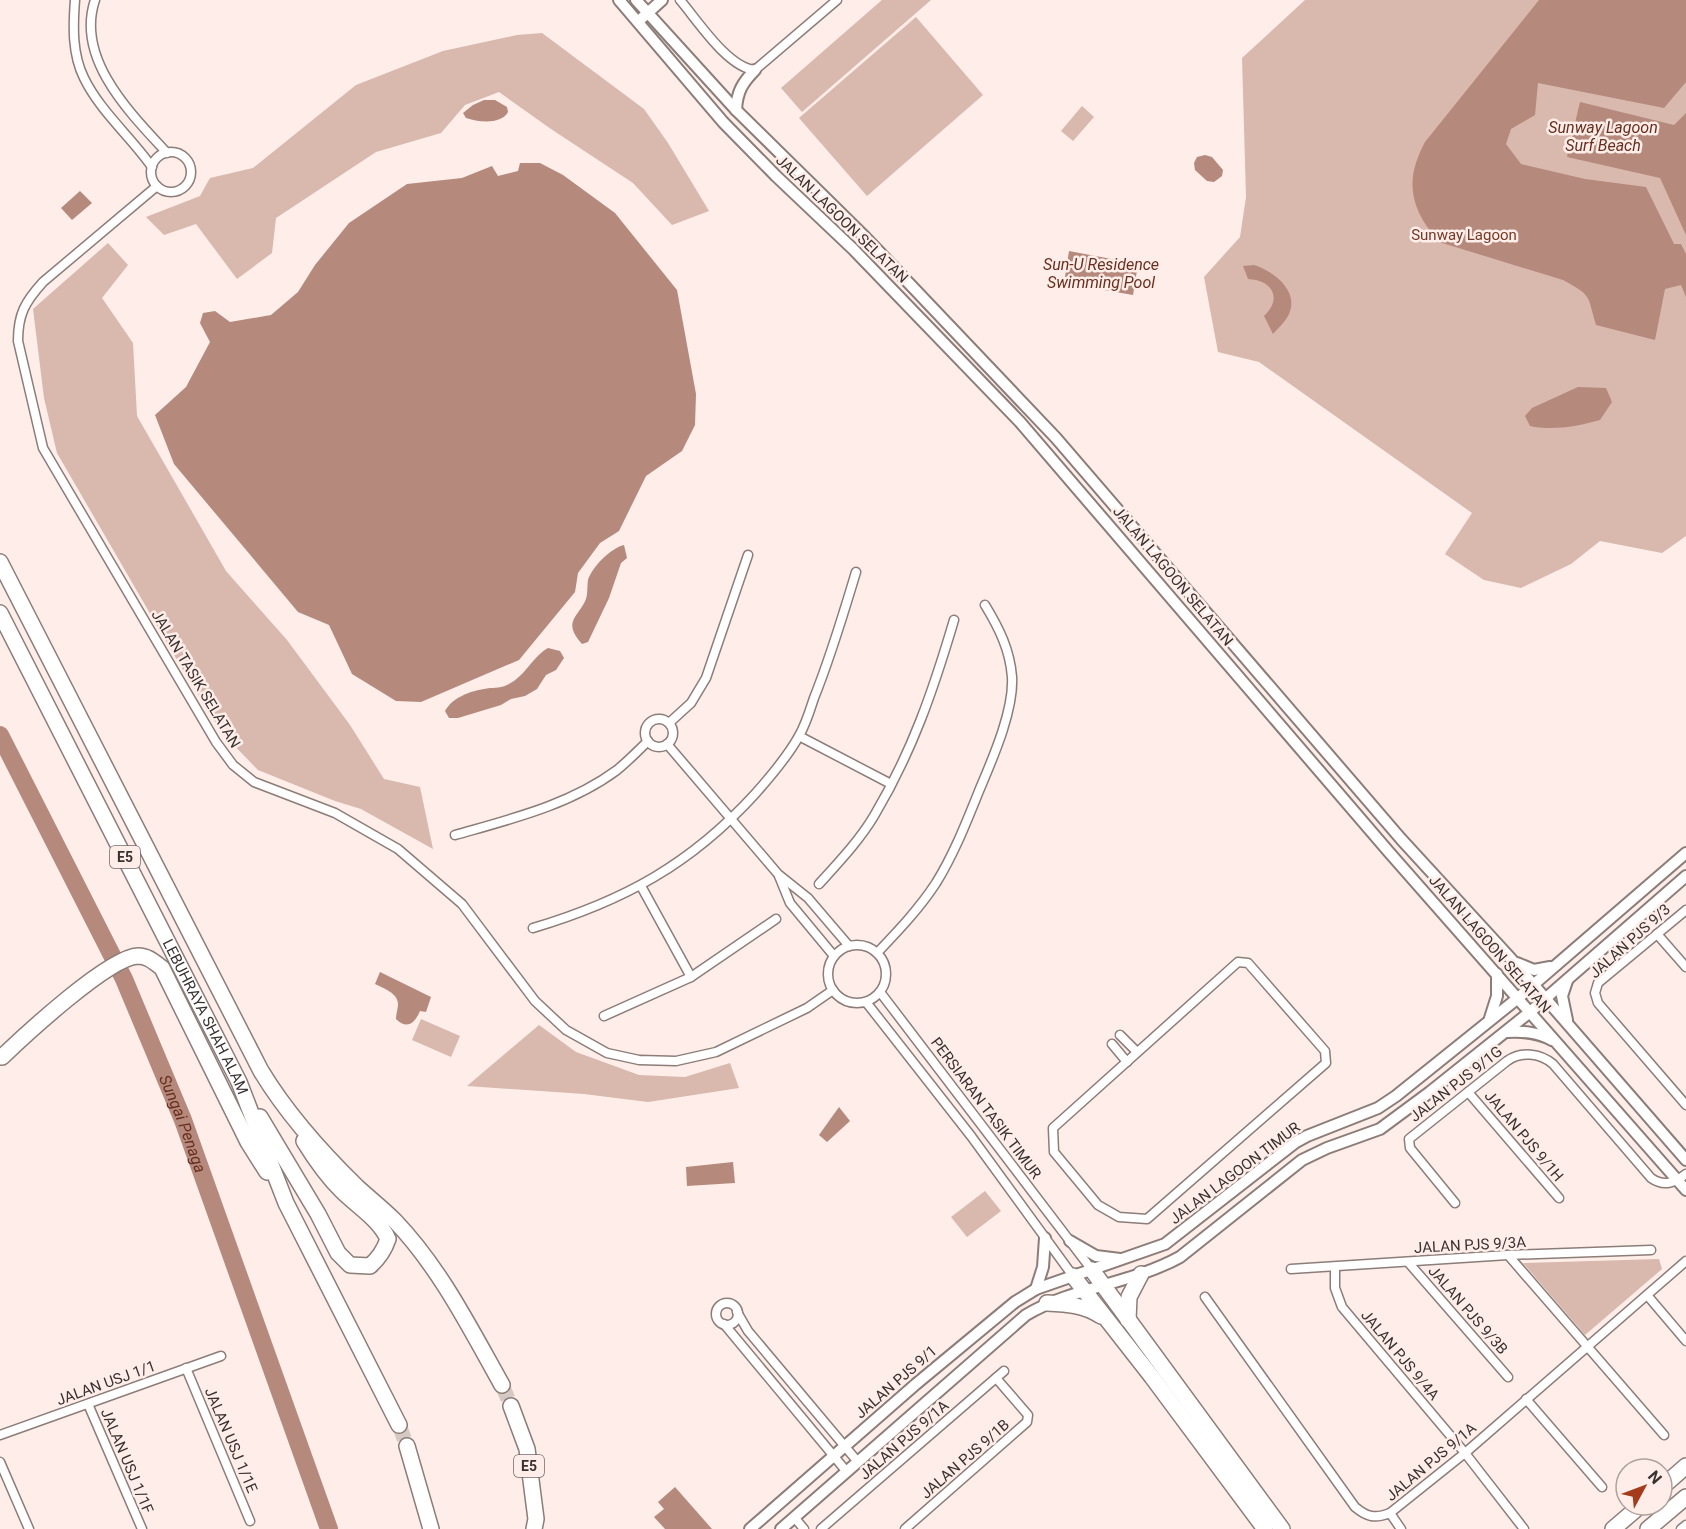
<svg xmlns="http://www.w3.org/2000/svg" width="1686" height="1529" font-family="Roboto,sans-serif">
<style>
.green{fill:#d9b8ae}
.water{fill:#b5897c}
.lines{fill:none;stroke-linecap:round;stroke-linejoin:round}
.river{stroke:#b5897c;stroke-width:18}
.highway-tunnel{stroke:#d6c8c3;stroke-width:15;stroke-dasharray:15 8;stroke-linecap:butt}
.street-casing{stroke:#8c7d79;stroke-width:11}
.secondary-casing{stroke:#8c7d79;stroke-width:14}
.highway-casing{stroke:#8c7d79;stroke-width:18}
.street{stroke:#fff;stroke-width:8}
.secondary{stroke:#fff;stroke-width:10}
.highway{stroke:#fff;stroke-width:15}
.labels{text-anchor:middle;stroke-width:5;stroke-linejoin:round;paint-order:stroke}
.shield{fill:#feede8;stroke:#736a67;stroke-width:1.5}
.shield-label{font-size:14px;font-weight:bold;fill:#383230}
.street-label{font-size:15px;fill:#383230;stroke:#feede8}
.park-label{font-size:15px;fill:#743927;stroke:#feede8}
.water-label{font-size:16px;font-style:italic;fill:#692f1e;stroke:#feede8}
</style>
<rect width="100%" height="100%" fill="#feede8"/>
<g class="green">
<polygon points="882,0 931,0 802,112 781,88"/>
<polygon points="1305,0 1686,0 1686,536 1662,553 1600,541 1571,564 1521,588 1484,580 1445,554 1472,513 1259,362 1218,352 1204,277 1240,237 1246,197 1242,58"/>
<polygon points="916,17 983,95 867,196 799,118"/>
<polygon points="542,33 644,109 668,143 709,211 672,225 633,183 551,129 499,92 465,105 441,133 376,152 276,218 272,253 237,279 196,224 164,235 146,217 200,196 210,178 253,168 356,85 443,51 517,35"/>
<polygon points="1082,106 1094,117 1073,141 1061,131"/>
<polygon points="108,243 128,265 102,298 133,343 137,416 226,571 287,640 350,725 384,779 420,787 433,849 361,809 335,801 258,770 222,733 177,660 57,453 44,398 33,309"/>
<polygon points="421,1019 460,1036 451,1057 412,1040"/>
<polygon points="539,1025 576,1052 639,1075 685,1077 730,1063 739,1088 648,1102 584,1094 467,1086"/>
<polygon points="985,1191 1001,1211 967,1237 951,1217"/>
<polygon points="1659,1259 1662,1269 1585,1335 1523,1263"/>
</g>
<g class="water">
<path d="M1539 0H1686V82L1664 108 1538 83 1535 115 1511 129 1506 144 1521 164 1585 179 1646 187 1674 244H1681L1686 254V297L1681 285 1665 289 1655 340 1596 325C1587 294 1592 296 1563 280L1439 242C1410 209 1404 181 1425 142Z"/>
<path d="M484 100H495L507 107 508 112C501 125 478 122 466 118L463 113 473 105Z"/>
<polygon points="1580,102 1674,125 1686,113 1686,235 1660,178 1567,157"/>
<polygon points="1205,155 1212,157 1223,170 1222,176 1214,182 1207,181 1195,170 1194,163 1197,157"/>
<polygon points="520,163 540,163 563,175 615,213 677,290 696,394 695,425 682,451 646,476 619,531 600,543 578,573 575,592 519,660 421,702 396,701 352,674 329,625 298,612 174,464 155,415 186,387 210,342 200,323 203,313 215,311 230,322 271,315 298,292 315,265 349,223 407,184 462,178 492,166 498,176 518,171"/>
<polygon points="80,191 92,203 72,220 61,208"/>
<polygon points="1069,251 1138,264 1133,295 1064,283"/>
<path d="M1254 265C1274 271 1301 292 1288 316 1284 323 1278 328 1273 334L1264 316C1283 298 1272 280 1248 279L1243 266Z"/>
<path d="M1578 387 1606 388 1612 402 1600 420C1579 426 1552 431 1530 426L1525 416 1532 408Z"/>
<path d="M624 545 627 558 621 563 609 598 588 642 582 644C562 621 578 618 586 599 588 593 587 586 588 580 592 567 611 548 624 545Z"/>
<path d="M548 648 560 651 564 658 556 670 546 675 537 689 525 696 511 699 501 705 458 718H449L445 711C452 698 470 691 484 689 492 687 499 689 507 685 525 677 532 657 548 648Z"/>
<path d="M380 972 431 997 426 1012 420 1011C415 1023 407 1030 396 1019 396 1014 398 1009 398 1004 398 993 383 988 375 984Z"/>
<polygon points="839,1107 850,1121 827,1142 819,1135"/>
<polygon points="733,1162 735,1183 687,1186 686,1167"/>
<polygon points="675,1487 712,1529 665,1529 654,1517 664,1509 658,1502"/>
</g>
<g class="lines">
<path class="river" id="s1" d="M0 735 124 979 183 1120 329 1529"/>
<g class="highway-tunnel">
<polyline points="502,1385 511,1406"/>
<polyline points="399,1425 407,1446"/>
</g>
<g class="street-casing">
<g id="street">
<path d="M75 0C73 26 72 54 84 78 100 111 131 137 152 167"/>
<path d="M95 0C75 59 131 114 167 153"/>
<path d="M680 0C698 21 728 68 755 70L837 0"/>
<circle cx="171" cy="172" r="20"/>
<path d="M157 186 43 282C25 302 18 314 18 341L43 448 216 742 233 765 254 782 335 813 398 849 462 904 535 1001 566 1030 607 1053 639 1060 676 1061 716 1052 807 1008 833 990"/>
<circle cx="659" cy="733" r="14"/>
<polyline points="669,723 691,703 706,678 748,555"/>
<polyline points="799,736 891,784"/>
<polyline points="667,744 778,874 808,898 849,946"/>
<path d="M455 835C511 819 570 805 617 770 628 761 638 751 648 741"/>
<polyline points="779,876 790,903 834,956"/>
<path d="M819 884C838 863 859 841 874 816 912 752 933 691 954 620"/>
<polyline points="641,886 691,977"/>
<polyline points="1686,910 1598,983 1595,993 1598,1003 1686,1105"/>
<path d="M533 928C624 901 691 864 755 794 771 776 788 756 799 736 806 724 810 710 814 698 831 656 843 615 856 572"/>
<polyline points="1657,934 1686,967"/>
<circle cx="857" cy="974" r="29"/>
<path d="M877 953C898 931 919 909 936 883 954 854 966 823 979 791 992 760 1014 711 1012 677 1010 650 999 628 985 605"/>
<polygon points="1238,962 1248,963 1325,1051 1326,1063 1147,1219 1119,1217 1098,1205 1054,1152 1053,1128"/>
<polyline points="880,992 1092,1270"/>
<polyline points="866,1002 971,1136 1073,1276"/>
<polyline points="604,1016 691,977 776,919"/>
<polyline points="1120,1035 1137,1052"/>
<polyline points="1112,1044 1127,1062"/>
<polyline points="1468,1092 1559,1198"/>
<path d="M1455 1203 1410 1148 1409 1139 1507 1061C1521 1051 1540 1053 1553 1064L1651 1178C1664 1187 1674 1183 1686 1174"/>
<polyline points="1508,1255 1664,1435"/>
<polyline points="1408,1262 1508,1377"/>
<polyline points="1335,1267 1335,1288 1342,1307 1465,1453 1524,1529"/>
<polyline points="1291,1269 1508,1255 1651,1250"/>
<polyline points="1647,1295 1686,1341"/>
<path d="M1205 1297 1355 1507C1367 1517 1375 1519 1390 1513L1465 1453 1686 1261"/>
<circle cx="727" cy="1314" r="11"/>
<polyline points="737,1312 748,1331 858,1462"/>
<polyline points="724,1324 847,1472"/>
<polyline points="186,1368 250,1521"/>
<polyline points="1526,1399 1602,1487"/>
<polyline points="88,1404 142,1529"/>
<polyline points="0,1435 221,1356"/>
<polyline points="0,1462 29,1529"/>
<polyline points="1390,1513 1401,1529"/>
<polyline points="794,1517 804,1529"/>
<polyline points="821,1529 1004,1371"/>
<polyline points="905,1529 1027,1422 1028,1415 996,1378"/>
<polyline points="1681,1529 1686,1525"/>
</g>
</g>
<g class="secondary-casing">
<g id="secondary">
<polyline points="619,0 723,122 776,176 853,249 1020,422 1388,851 1686,1190"/>
<polyline points="636,0 736,110 865,237 1056,438 1401,839 1512,960 1686,1160"/>
<polyline points="642,18 662,0"/>
<path d="M736 110C737 92 742 83 755 70"/>
<polyline points="1517,963 1534,970 1550,967"/>
<polyline points="1567,981 1562,996 1567,1020"/>
<polyline points="1490,1018 1497,996 1497,974"/>
<path d="M1507 1032C1523 1031 1537 1032 1552 1040"/>
<polyline points="1070,1241 1096,1256 1120,1259"/>
<polyline points="1036,1289 1043,1267 1045,1238"/>
<polyline points="750,1529 916,1384 1015,1302 1036,1289 1165,1244 1296,1142 1307,1136 1378,1108 1396,1096 1518,998 1686,853"/>
<path d="M781 1529 1026 1315C1073 1287 1131 1284 1180 1257L1302 1160 1327 1148 1380 1129 1430 1092 1530 1012 1686 876"/>
</g>
</g>
<g class="highway-casing">
<g id="highway">
<path d="M0 562 261 1071C287 1114 321 1152 357 1187 369 1198 383 1209 395 1221 440 1268 470 1328 502 1385"/>
<path id="s2" d="M0 613 239 1082 286 1203 399 1425"/>
<path d="M2 1057C25 1035 109 957 138 956 148 956 154 962 162 968L248 1142 267 1172"/>
<path d="M260 1117 318 1214 338 1253 350 1265 370 1266C379 1258 384 1251 388 1239 379 1219 357 1206 342 1191 327 1176 315 1159 304 1141"/>
<polyline points="1092,1270 1282,1529"/>
<polyline points="1073,1276 1152,1377 1265,1529"/>
<path d="M1047 1303C1067 1304 1084 1305 1101 1316"/>
<polyline points="1128,1320 1129,1297 1141,1274"/>
<polyline points="511,1406 527,1449 536,1519 534,1529"/>
<polyline points="407,1446 431,1529"/>
<polyline points="1662,1487 1686,1466"/>
<polyline points="1613,1529 1641,1505"/>
<polyline points="1648,1529 1686,1497"/>
</g>
</g>
<use href="#street" class="street"/>
<use href="#secondary" class="secondary"/>
<use href="#highway" class="highway"/>
</g>
<g class="labels">
<g class="shield">
<rect x="110" y="846" width="30" height="22" rx="4.5"/>
<rect x="514" y="1455" width="30" height="22" rx="4.5"/>
</g>
<g class="shield-label">
<text x="125" y="862">E5</text>
<text x="529" y="1471">E5</text>
</g>
<g class="street-label">
<text transform="translate(842 219) rotate(44)" y="5">JALAN LAGOON SELATAN</text>
<text transform="translate(1173 576) rotate(50)" y="5">JALAN LAGOON SELATAN</text>
<text transform="translate(196 679) rotate(59)" y="5">JALAN TASIK SELATAN</text>
<text transform="translate(1630 941) rotate(-42)" y="5">JALAN PJS 9/3</text>
<text transform="translate(1490 944) rotate(49)" y="5">JALAN LAGOON SELATAN</text>
<text dy="5" stroke="none"><textPath href="#s2" startOffset="453">LEBUHRAYA SHAH ALAM</textPath></text>
<text transform="translate(1456 1084) rotate(-38)" y="5">JALAN PJS 9/1G</text>
<text transform="translate(986 1108) rotate(53)" y="5">PERSIARAN TASIK TIMUR</text>
<text transform="translate(1524 1136) rotate(50)" y="5">JALAN PJS 9/1H</text>
<text transform="translate(1235 1173) rotate(-37)" y="5">JALAN LAGOON TIMUR</text>
<text transform="translate(1470 1245) rotate(-3)" y="5">JALAN PJS 9/3A</text>
<text transform="translate(1468 1310) rotate(49)" y="5">JALAN PJS 9/3B</text>
<text transform="translate(1400 1355) rotate(50)" y="5">JALAN PJS 9/4A</text>
<text transform="translate(896 1382) rotate(-41)" y="5">JALAN PJS 9/1</text>
<text transform="translate(106 1383) rotate(-20)" y="5">JALAN USJ 1/1</text>
<text transform="translate(231 1440) rotate(67)" y="5">JALAN USJ 1/1E</text>
<text transform="translate(904 1440) rotate(-41)" y="5">JALAN PJS 9/1A</text>
<text transform="translate(965 1459) rotate(-41)" y="5">JALAN PJS 9/1B</text>
<text transform="translate(127 1461) rotate(67)" y="5">JALAN USJ 1/1F</text>
<text transform="translate(1431 1462) rotate(-40)" y="5">JALAN PJS 9/1A</text>
</g>
<g class="park-label">
<text x="1464" y="240">Sunway Lagoon</text>
</g>
<g class="water-label">
<text x="1603" y="133">Sunway Lagoon<tspan x="1603" dy="18">Surf Beach</tspan></text>
<text x="1101" y="270">Sun-U Residence<tspan x="1101" dy="18">Swimming Pool</tspan></text>
<text dy="6" stroke="none"><textPath href="#s1" startOffset="430">Sungai Penaga</textPath></text>
</g>
</g>
<g transform="translate(1644 1487) rotate(49)"><circle r="28" fill="#feede8" stroke="#afa29e" stroke-width="1.5"/>
<path d="M0-4.5L10 22L0 15L-10 22Z" fill="#a43c1b"/>
<text y="-9" font-size="16" font-weight="bold" text-anchor="middle" fill="#383230">N</text>
</g>
</svg>
